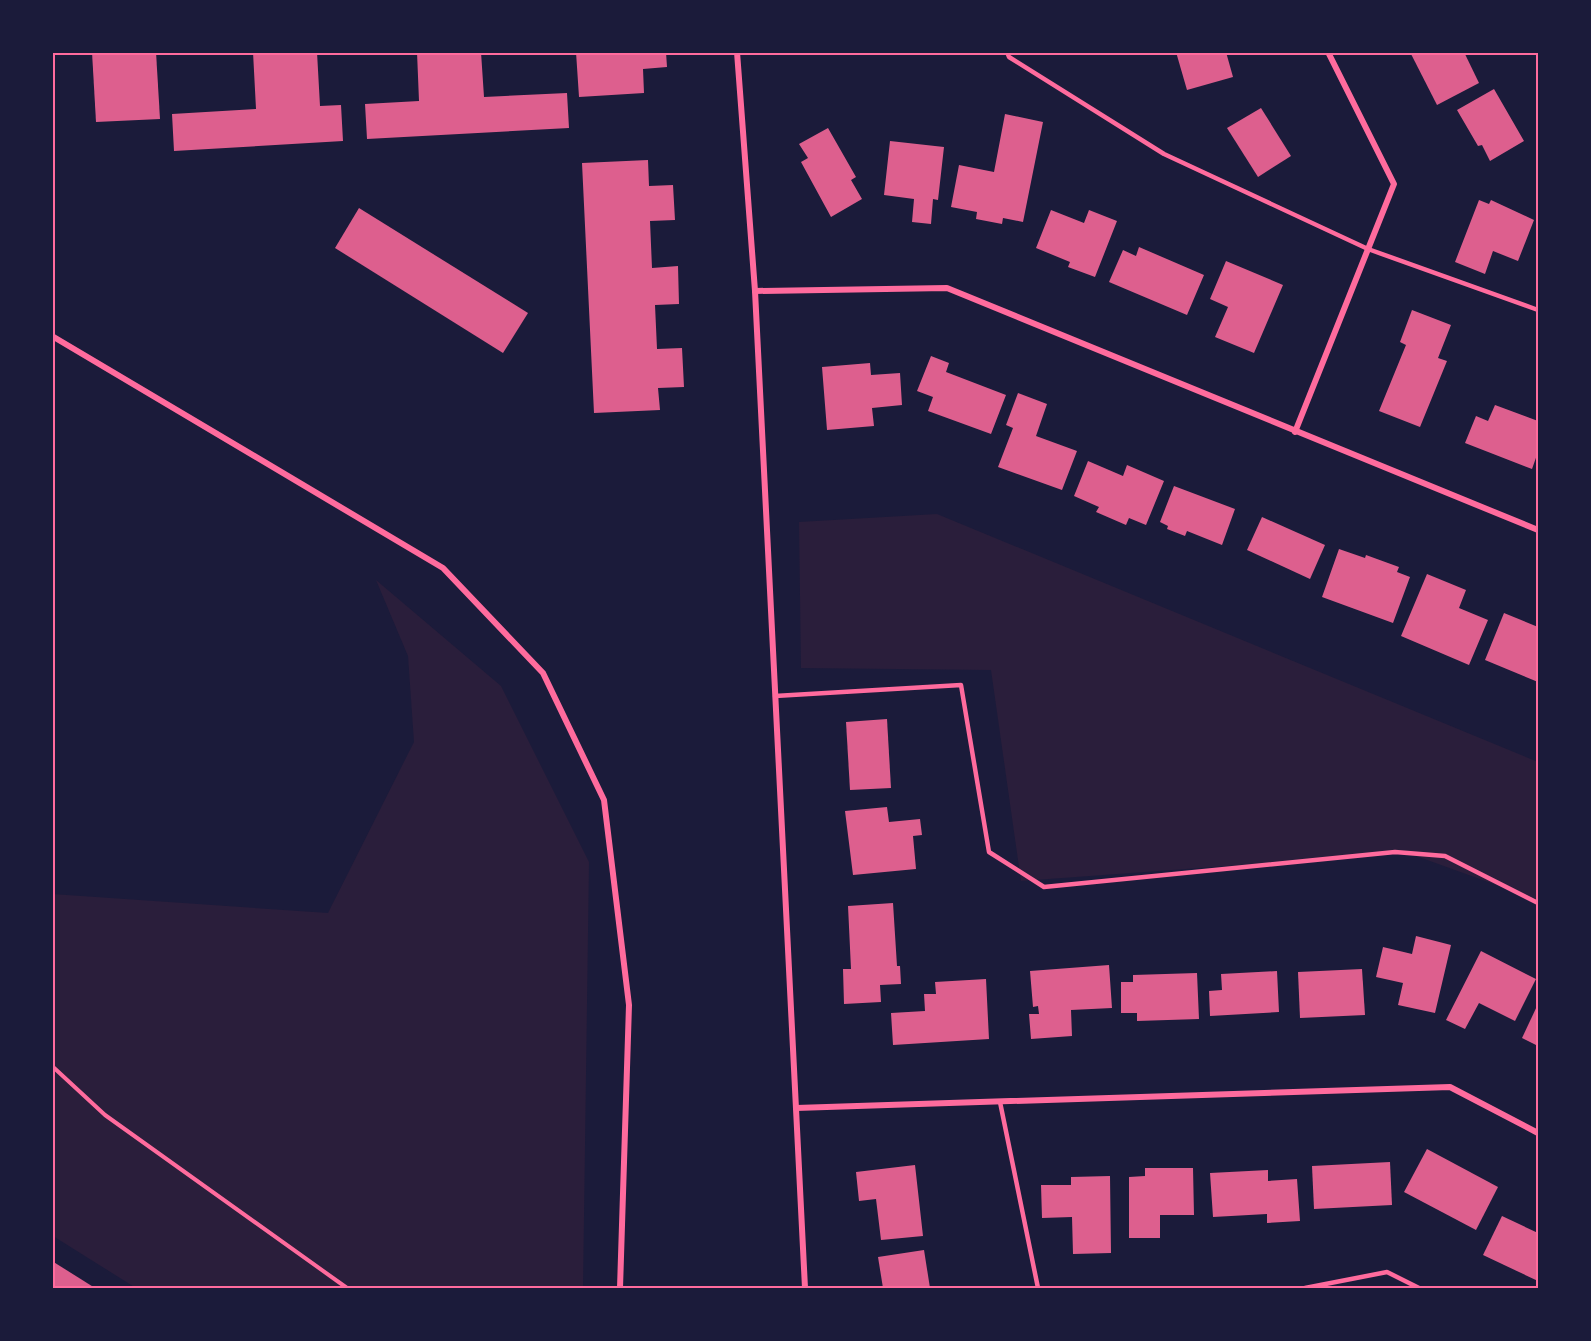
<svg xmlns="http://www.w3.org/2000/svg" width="1591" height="1341" font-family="Raleway,sans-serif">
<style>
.green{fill:#2a1e3b}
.building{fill:#dd5f8e}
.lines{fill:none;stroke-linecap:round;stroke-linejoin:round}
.path{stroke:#ff6b9d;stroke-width:4}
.service{stroke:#ff6b9d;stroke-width:4.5}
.minor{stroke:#ff6b9d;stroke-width:6}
.neatline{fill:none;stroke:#ff6b9d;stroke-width:2}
</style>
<rect width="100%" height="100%" fill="#1b1b3a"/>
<g class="green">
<polygon points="937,514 1538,762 1538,900 1408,853 1021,881 991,670 801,668 799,522"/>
<polygon points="376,580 501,686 589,862 583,1288 136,1288 53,1236 52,894 328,913 414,742 408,656"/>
</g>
<g class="building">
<polygon points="92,52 156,52 160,119 96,122"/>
<polygon points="253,52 317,52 320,106 341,105 343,141 174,151 172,114 256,109"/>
<polygon points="417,52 481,52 484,97 567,93 569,128 367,139 365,104 419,101"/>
<polygon points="576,52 666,52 667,67 643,69 644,93 579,97"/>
<polygon points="1176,52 1226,52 1233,77 1187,90"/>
<polygon points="1410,52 1464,52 1479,83 1437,105"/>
<polygon points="1494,89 1524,141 1490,161 1482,145 1478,146 1457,110"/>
<polygon points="1261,108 1291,156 1258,177 1227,128"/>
<polygon points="1005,114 1043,122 1023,222 1003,218 1002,224 976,219 977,212 951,207 959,165 994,172"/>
<polygon points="828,128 856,177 851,180 862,199 831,217 801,162 808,158 799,144"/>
<polygon points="890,141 944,147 938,200 933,199 931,224 912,222 914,199 884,195"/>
<polygon points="648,160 649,186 673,185 675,220 650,221 652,268 678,266 679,304 655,305 657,349 682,348 684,387 658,388 660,410 594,413 582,163"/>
<polygon points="1479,200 1489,204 1491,200 1534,220 1518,261 1493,251 1485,274 1455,262"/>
<polygon points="359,208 528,313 503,353 335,248"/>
<polygon points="1051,210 1084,223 1089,210 1117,221 1095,277 1068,267 1070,262 1036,248"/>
<polygon points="1139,247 1204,275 1187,315 1109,282 1123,250 1136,256"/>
<polygon points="1226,261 1283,285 1254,353 1215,337 1228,307 1210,299"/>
<polygon points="1412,310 1451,325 1438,358 1447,361 1420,427 1379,411 1406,345 1400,342"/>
<polygon points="931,356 949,363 946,372 1006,395 991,434 928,411 933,397 917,391"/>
<polygon points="870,363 871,375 900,373 902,405 872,408 874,426 827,430 822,367"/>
<polygon points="1018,393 1047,404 1036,436 1077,451 1062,490 998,467 1013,428 1006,425"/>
<polygon points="1495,405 1538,421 1538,452 1532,469 1465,443 1476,416 1488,421"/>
<polygon points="1088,461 1123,476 1127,465 1164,481 1146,525 1129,518 1126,525 1096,512 1099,507 1074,496"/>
<polygon points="1174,486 1235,509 1222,545 1187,531 1185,536 1167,529 1168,526 1160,522"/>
<polygon points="1262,517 1325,545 1310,579 1247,550"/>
<polygon points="1339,549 1365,558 1366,555 1399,567 1397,572 1410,577 1393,623 1322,597"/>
<polygon points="1427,574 1466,590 1459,608 1488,620 1469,665 1401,636"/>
<polygon points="1504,613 1538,627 1538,682 1485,660"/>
<polygon points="887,719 891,788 850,790 846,722"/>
<polygon points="887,807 889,822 920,819 922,835 913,836 916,869 853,875 845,811"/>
<polygon points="893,903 897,966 900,966 901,984 880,985 881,1002 844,1004 843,969 851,969 848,906"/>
<polygon points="1416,936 1451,945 1435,1013 1398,1005 1403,983 1376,977 1383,947 1412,954"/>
<polygon points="1481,951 1536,979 1515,1021 1479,1003 1465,1029 1446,1020"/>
<polygon points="1109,965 1112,1008 1071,1010 1072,1036 1031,1039 1029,1014 1039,1014 1038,1006 1033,1007 1030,971"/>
<polygon points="1362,969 1365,1015 1300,1018 1298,972"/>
<polygon points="1277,971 1279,1012 1210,1016 1209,991 1222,990 1221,974"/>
<polygon points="1197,973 1199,1019 1137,1021 1137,1013 1121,1013 1121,982 1133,982 1133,975"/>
<polygon points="986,979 989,1039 893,1045 891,1013 925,1011 924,994 936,994 935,982"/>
<polygon points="1538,1004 1538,1046 1522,1038"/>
<polygon points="1427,1149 1498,1187 1476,1230 1404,1192"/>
<polygon points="1390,1162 1392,1205 1314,1209 1312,1166"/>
<polygon points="915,1165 923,1236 881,1240 876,1199 859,1201 856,1172"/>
<polygon points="1145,1168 1193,1168 1194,1215 1160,1215 1160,1238 1129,1238 1129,1177 1145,1176"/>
<polygon points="1268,1170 1268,1181 1297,1179 1300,1221 1267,1223 1267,1214 1213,1217 1210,1173"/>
<polygon points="1110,1176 1111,1253 1073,1254 1072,1217 1042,1218 1041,1185 1071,1185 1071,1177"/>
<polygon points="1502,1216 1538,1233 1538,1281 1483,1255"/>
<polygon points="924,1250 930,1288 883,1288 878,1257"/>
<polygon points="52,1261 95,1288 52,1288"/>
</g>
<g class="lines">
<polyline class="path" points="52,1066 105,1115 347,1288"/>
<g class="service">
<polyline points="1007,52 1009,57 1164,154 1368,249 1538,310"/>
<polyline points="775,696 961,685 989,852 1044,887 1395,852 1445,856 1538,903"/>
<polyline points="1000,1102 1038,1288"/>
<polyline points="1305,1288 1387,1272 1419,1288"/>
</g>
<g class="minor">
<polyline points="737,52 755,291 805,1288"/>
<polyline points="755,291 947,288 1538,530"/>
<polyline points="52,336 443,568 543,673 604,800 629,1005 620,1288"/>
<polyline points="1295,432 1394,184 1328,52"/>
<polyline points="796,1108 1450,1087 1538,1133"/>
</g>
</g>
<rect width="1591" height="1341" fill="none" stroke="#1b1b3a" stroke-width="108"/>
<rect x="54" y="54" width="1483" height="1233" class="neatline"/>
</svg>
